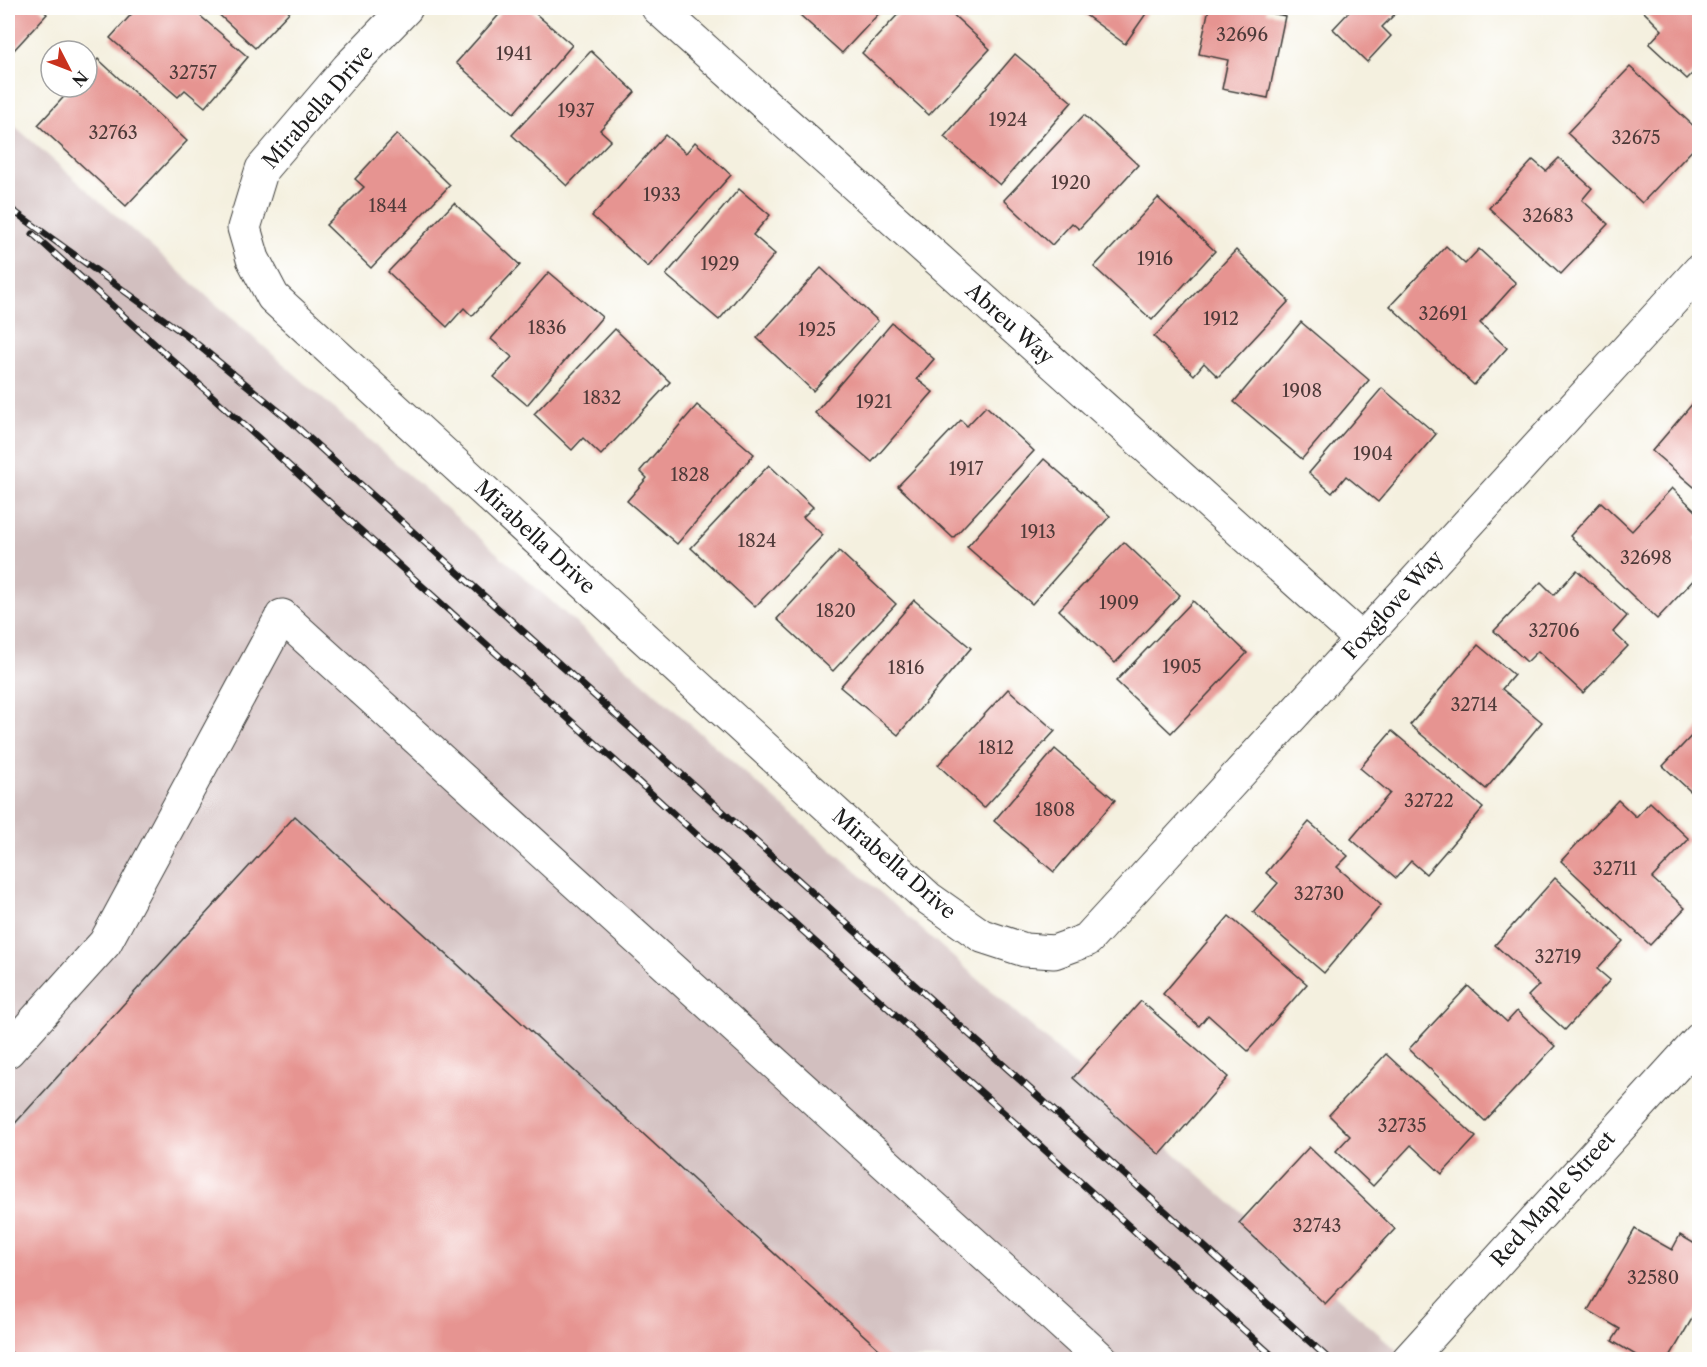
<svg xmlns="http://www.w3.org/2000/svg" width="1707" height="1367" font-family="'Libre Caslon Text',serif">
<style>
.industrial{fill:#d2bfbf}
.building{fill:#e69491}
.lines{fill:none;stroke-linecap:round;stroke-linejoin:round}
.minor-casing{stroke:#3c3c39;stroke-width:35}
.minor{stroke:#fff;stroke-width:33}
.rail-casing{stroke:#1c1c1c;stroke-width:7}
.rail{stroke:#fff;stroke-width:4.5;stroke-dasharray:14;stroke-linecap:butt}
.labels{text-anchor:middle;stroke-width:6;stroke-linejoin:round;paint-order:stroke}
.number-label{font-size:18px;fill:#4e3a39}
.street-label{font-size:21px;fill:#1c1c1c;stroke:#fff}
</style>
<rect width="100%" height="100%" fill="#fff"/>
<filter id="ink" filterUnits="userSpaceOnUse"><feTurbulence type="fractalNoise" baseFrequency=".0167" numOctaves="2"/><feDisplacementMap in="SourceGraphic" scale="12" xChannelSelector="R" yChannelSelector="G"/><feConvolveMatrix kernelMatrix="1 2 1 2 8 2 1 2 1" color-interpolation-filters="sRGB"/></filter>
<filter id="wash" filterUnits="userSpaceOnUse"><feTurbulence type="fractalNoise" baseFrequency=".008" numOctaves="4" result="noise"/><feDisplacementMap in="SourceGraphic" scale="24" xChannelSelector="R" yChannelSelector="G"/><feGaussianBlur stdDeviation="1.35" result="paint"/><feColorMatrix in="noise" values="0 0 0 0 0 0 0 0 0 0 0 0 0 0 0 0 0 1.4 0 .05"/><feComposite in="paint" operator="in"/></filter>
<g filter="url(#wash)">
<rect width="100%" height="100%" fill="#f4f0df"/>
<polygon class="industrial" points="8,120 1407,1359 1408,1359 8,1359"/>
<g id="blocks">
<g class="building">
<polygon points="8,8 40,8 47,14 14,50 8,45"/>
<polygon points="137,8 191,8 248,57 205,107 185,90 178,97 110,38"/>
<polygon points="212,8 293,8 255,48"/>
<polygon points="505,8 529,8 572,45 514,113 456,63"/>
<polygon points="807,8 884,8 842,53 800,15"/>
<polygon points="904,8 946,8 990,49 929,115 862,53"/>
<polygon points="1076,8 1150,8 1125,44"/>
<polygon points="1209,8 1267,8 1266,12 1285,16 1268,98 1222,89 1228,60 1199,54"/>
<polygon points="1343,8 1401,8 1382,27 1391,36 1367,62 1333,29 1349,12"/>
<polygon points="1647,8 1700,8 1700,66 1687,79 1649,44 1662,30 1643,11"/>
<polygon points="591,51 635,92 600,130 611,140 567,186 512,135"/>
<polygon points="1015,54 1072,102 1000,185 944,137"/>
<polygon points="98,59 187,141 126,206 38,125 73,87 87,87 87,72"/>
<polygon points="1630,67 1700,132 1700,142 1642,203 1567,133"/>
<polygon points="1084,115 1138,165 1079,229 1072,223 1052,245 1004,200"/>
<polygon points="397,134 450,185 371,268 326,225 364,187 355,179"/>
<polygon points="665,135 686,153 695,142 731,175 648,267 592,216"/>
<polygon points="1559,158 1592,188 1582,200 1608,224 1561,274 1489,208 1533,160 1546,171"/>
<polygon points="739,189 770,215 753,235 775,254 719,320 666,275"/>
<polygon points="1158,198 1215,251 1152,320 1094,267"/>
<polygon points="454,203 520,265 472,316 464,308 447,327 388,272"/>
<polygon points="1446,246 1465,264 1479,249 1516,283 1480,323 1507,348 1474,385 1390,306"/>
<polygon points="1236,250 1289,301 1218,377 1204,363 1194,375 1154,337"/>
<polygon points="821,268 878,321 813,391 757,338"/>
<polygon points="549,272 602,317 527,405 494,377 512,357 491,339"/>
<polygon points="1301,322 1369,380 1302,459 1234,402"/>
<polygon points="892,323 934,359 917,379 933,392 872,462 815,413"/>
<polygon points="615,329 670,382 601,455 583,438 572,450 534,414"/>
<polygon points="1382,388 1436,434 1378,502 1346,476 1332,493 1309,473"/>
<polygon points="1700,395 1700,492 1652,451"/>
<polygon points="697,405 754,454 677,544 627,501 647,478 640,471"/>
<polygon points="986,406 1034,451 953,538 898,486 961,420 967,426"/>
<polygon points="1044,459 1110,516 1032,604 967,547"/>
<polygon points="769,465 813,507 803,517 823,535 755,607 691,548"/>
<polygon points="1672,488 1700,515 1700,534 1695,539 1700,542 1700,573 1657,619 1570,536 1601,502 1632,531"/>
<polygon points="1124,542 1180,595 1115,663 1059,610"/>
<polygon points="839,551 896,604 833,671 777,619"/>
<polygon points="1577,570 1627,616 1613,632 1628,646 1583,693 1538,651 1527,662 1494,631 1541,582 1554,595"/>
<polygon points="914,600 971,648 898,735 840,687"/>
<polygon points="1193,601 1247,653 1171,733 1116,681"/>
<polygon points="1478,645 1514,675 1502,689 1542,722 1486,789 1410,725"/>
<polygon points="1008,689 1055,731 984,808 938,765"/>
<polygon points="1700,727 1700,800 1663,766"/>
<polygon points="1392,731 1483,808 1426,874 1411,861 1396,878 1351,839 1390,793 1360,768"/>
<polygon points="1055,749 1115,800 1054,872 994,821"/>
<polygon points="1618,800 1636,817 1650,802 1689,839 1652,878 1685,908 1650,945 1561,861"/>
<polygon points="295,816 891,1360 19,1360 8,1349 8,1131"/>
<polygon points="1309,822 1348,856 1337,867 1381,905 1324,973 1253,912 1278,883 1266,873"/>
<polygon points="1555,878 1623,941 1597,969 1610,980 1565,1030 1528,996 1539,985 1495,945"/>
<polygon points="1229,916 1307,984 1248,1051 1208,1015 1199,1026 1163,994"/>
<polygon points="1468,986 1507,1022 1517,1011 1555,1046 1485,1121 1409,1049"/>
<polygon points="1141,1001 1228,1077 1160,1155 1073,1078"/>
<polygon points="1386,1054 1476,1137 1442,1174 1411,1145 1373,1186 1336,1151 1350,1136 1329,1115"/>
<polygon points="1309,1147 1395,1229 1325,1304 1239,1223"/>
<polygon points="1635,1229 1672,1250 1680,1235 1700,1247 1700,1305 1668,1360 1644,1360 1612,1341 1620,1329 1588,1310"/>
</g>
</g>
</g>
<g filter="url(#ink)">
<use href="#blocks" fill-opacity="0" stroke="#3c3c39" stroke-width="1.5"/>
<g class="lines">
<g class="minor-casing">
<g id="minor">
<polyline points="406,8 348,68 262,169 244,228 253,259 273,297 928,898 982,936 1025,950 1054,952 1087,940 1700,270"/>
<polyline points="658,8 1362,640"/>
<polyline points="8,1051 105,943 282,616 1102,1360"/>
<polyline points="1408,1360 1700,1039"/>
</g>
</g>
<use href="#minor" class="minor"/>
<g class="rail-casing">
<g id="rail">
<polyline points="8,207 187,336 287,418 1330,1360"/>
<polyline points="33,234 1277,1360"/>
</g>
</g>
<use href="#rail" class="rail"/>
</g>
</g>
<g class="labels">
<g class="number-label">
<text x="1242" y="41">32696</text>
<text x="514" y="60">1941</text>
<text x="193" y="79">32757</text>
<text x="576" y="117">1937</text>
<text x="1008" y="126">1924</text>
<text x="113" y="139">32763</text>
<text x="1636" y="144">32675</text>
<text x="1071" y="189">1920</text>
<text x="662" y="201">1933</text>
<text x="388" y="212">1844</text>
<text x="1548" y="222">32683</text>
<text x="1155" y="265">1916</text>
<text x="720" y="270">1929</text>
<text x="1443" y="320">32691</text>
<text x="1221" y="325">1912</text>
<text x="547" y="334">1836</text>
<text x="817" y="336">1925</text>
<text x="1302" y="397">1908</text>
<text x="602" y="404">1832</text>
<text x="874" y="408">1921</text>
<text x="1373" y="460">1904</text>
<text x="966" y="475">1917</text>
<text x="690" y="481">1828</text>
<text x="1038" y="538">1913</text>
<text x="757" y="547">1824</text>
<text x="1646" y="564">32698</text>
<text x="1119" y="609">1909</text>
<text x="836" y="617">1820</text>
<text x="1554" y="637">32706</text>
<text x="1182" y="673">1905</text>
<text x="906" y="674">1816</text>
<text x="1474" y="711">32714</text>
<text x="996" y="754">1812</text>
<text x="1429" y="807">32722</text>
<text x="1055" y="816">1808</text>
<text x="1615" y="875">32711</text>
<text x="1319" y="900">32730</text>
<text x="1558" y="963">32719</text>
<text x="1402" y="1132">32735</text>
<text x="1317" y="1232">32743</text>
<text x="1653" y="1284">32580</text>
</g>
<g class="street-label">
<text transform="translate(318 107) rotate(-49)" y="7">Mirabella Drive</text>
<text transform="translate(1010 324) rotate(42)" y="7">Abreu Way</text>
<text transform="translate(535 537) rotate(43)" y="7">Mirabella Drive</text>
<text transform="translate(1393 605) rotate(-48)" y="7">Foxglove Way</text>
<text transform="translate(894 864) rotate(41)" y="7">Mirabella Drive</text>
<text transform="translate(1553 1199) rotate(-48)" y="7">Red Maple Street</text>
</g>
</g>
<rect width="1707" height="1367" fill="none" stroke="#fff" stroke-width="30"/>
<g transform="translate(69 69) rotate(132)"><circle r="28" fill="#ffffff" stroke="#a4a4a4" stroke-width="1.5"/>
<path d="M0-4.5L10 22L0 15L-10 22Z" fill="#c8321e"/>
<text y="-9" font-size="16" font-weight="bold" text-anchor="middle" fill="#1c1c1c">N</text>
</g>
</svg>
